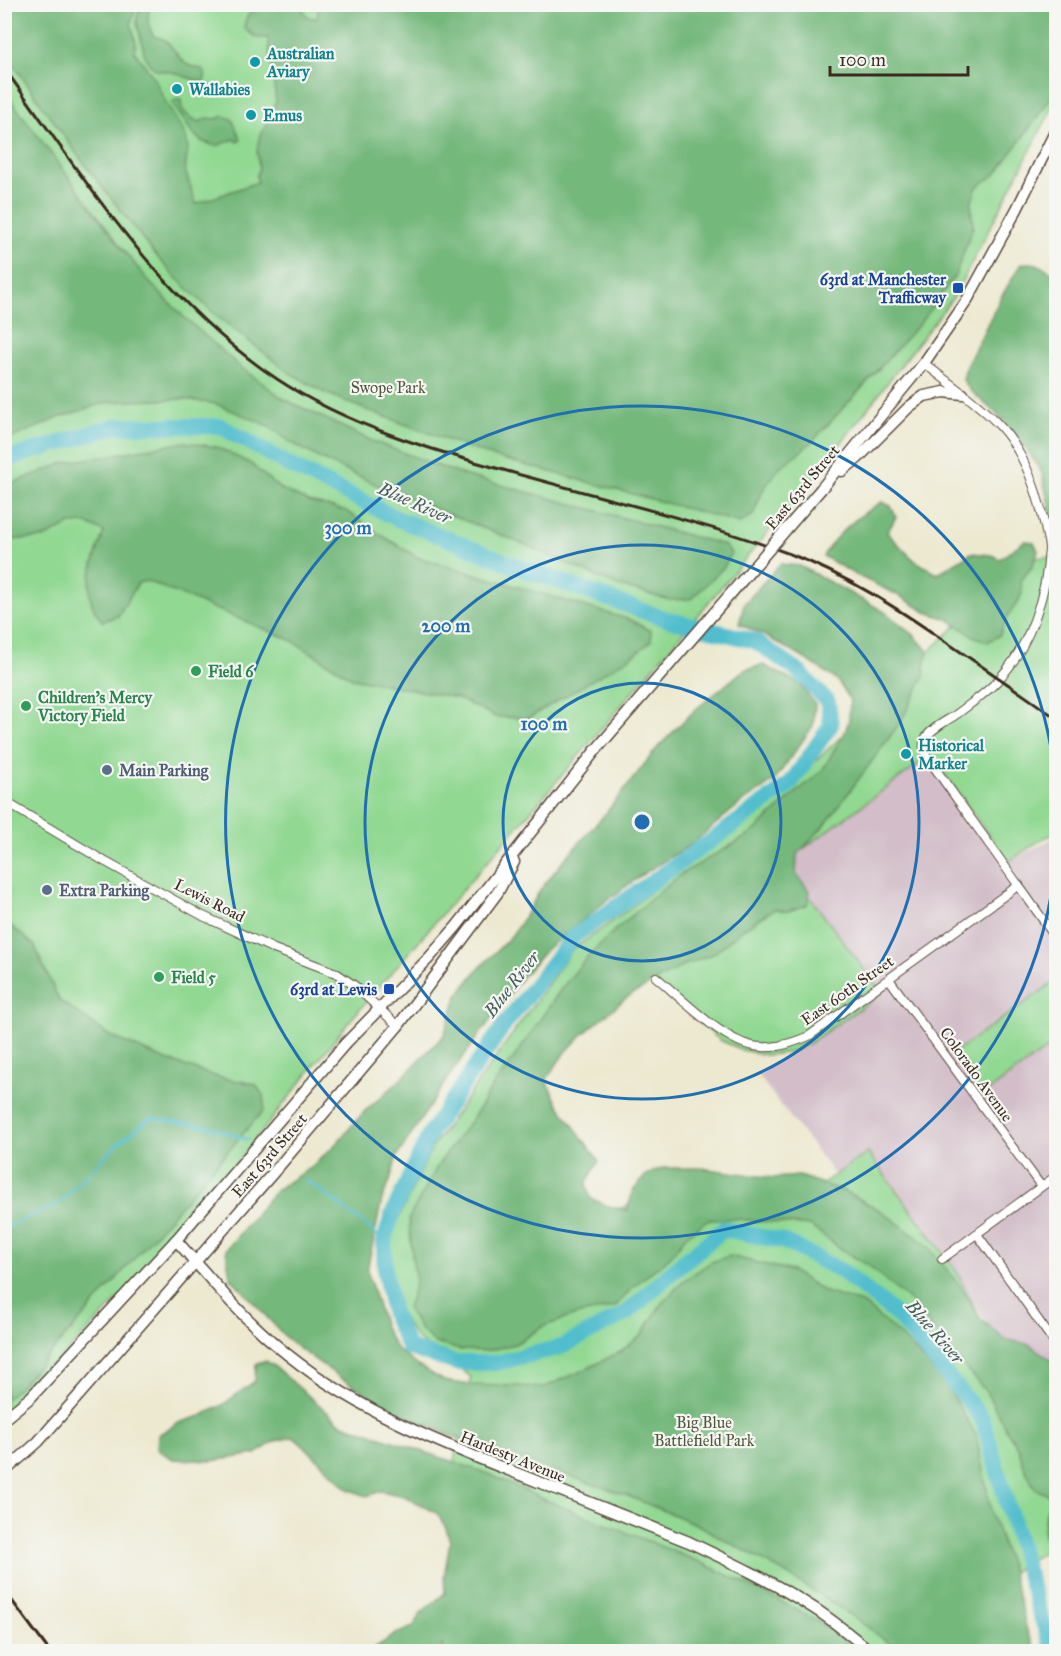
<svg xmlns="http://www.w3.org/2000/svg" width="1061" height="1656" font-family="'IM FELL Great Primer',serif">
<style>
.industrial{fill:#d2bdc8}
.green{fill:#91d892;stroke:#668158;stroke-width:1.5}
.forest{fill:#74b87c;stroke:#58714d;stroke-width:1.5}
.lines{fill:none;stroke-linecap:round;stroke-linejoin:round}
.stream{stroke:#51bdcd;stroke-width:3}
.river{stroke:#51bdcd;stroke-width:16}
.street-casing{stroke:#564739;stroke-width:10}
.secondary-casing{stroke:#564739;stroke-width:13}
.street{stroke:#fff;stroke-width:8}
.secondary{stroke:#fff;stroke-width:10}
.rail{stroke:#3b2a1e;stroke-width:3}
.secondary-bridge-casing{stroke:#564739;stroke-width:13;stroke-linecap:butt}
.secondary-bridge{stroke:#fff;stroke-width:10}
.ring{fill:none;stroke:#1f6fb2;stroke-width:3}
.culture-dot{fill:#0f9aa8;stroke:#f6f6f2;stroke-width:2}
.transit-dot{fill:#1a4fb4;stroke:#f6f6f2;stroke-width:2}
.leisure-dot{fill:#2e9e5b;stroke:#f6f6f2;stroke-width:2}
.service-dot{fill:#5c6f8a;stroke:#f6f6f2;stroke-width:2}
.labels{text-anchor:middle;stroke-width:4.5;stroke-linejoin:round;paint-order:stroke}
.culture-label{font-size:16px;font-weight:bold;fill:#0d838f;stroke:#f6f6f2;text-anchor:start}
.transit-label{font-size:16px;font-weight:bold;fill:#164399;stroke:#f6f6f2;text-anchor:end}
.park-label{font-size:16px;fill:#50563b;stroke:#f6f6f2}
.street-label{font-size:16px;fill:#3b2a1e;stroke:#f6f6f2}
.leisure-label{font-size:16px;font-weight:bold;fill:#27864d;stroke:#f6f6f2;text-anchor:start}
.service-label{font-size:16px;font-weight:bold;fill:#4e5e75;stroke:#f6f6f2;text-anchor:start}
.water-label{font-size:18px;font-style:italic;fill:#435d5b;stroke:#f6f6f2}
.centre{fill:#1f6fb2;stroke:#f6f6f2;stroke-width:3}
.ring-label{font-size:18px;text-anchor:middle;font-weight:bold;fill:#1f6fb2;stroke:#f6f6f2;stroke-width:4.5;stroke-linejoin:round;paint-order:stroke}
</style>
<rect width="100%" height="100%" fill="#f6f6f2"/>
<filter id="ink" filterUnits="userSpaceOnUse"><feTurbulence type="fractalNoise" baseFrequency=".0167" numOctaves="2"/><feDisplacementMap in="SourceGraphic" scale="12" xChannelSelector="R" yChannelSelector="G"/><feConvolveMatrix kernelMatrix="1 2 1 2 8 2 1 2 1" color-interpolation-filters="sRGB"/></filter>
<filter id="wash" filterUnits="userSpaceOnUse"><feTurbulence type="fractalNoise" baseFrequency=".008" numOctaves="4" result="noise"/><feDisplacementMap in="SourceGraphic" scale="24" xChannelSelector="R" yChannelSelector="G"/><feGaussianBlur stdDeviation="1.35" result="paint"/><feColorMatrix in="noise" values="0 0 0 0 0 0 0 0 0 0 0 0 0 0 0 0 0 1.4 0 .05"/><feComposite in="paint" operator="in"/></filter>
<g filter="url(#wash)">
<rect width="100%" height="100%" fill="#ede9d1"/>
<polygon class="industrial" points="927,757 1008,862 1056,837 1056,1370 999,1342 942,1251 835,1175 757,1074 802,1046 784,863"/>
<g class="green">
<polygon points="5,5 1056,5 1056,101 955,295 818,473 582,752 348,1023 176,1240 5,1417"/>
<polygon points="1056,557 1056,833 1044,838 1008,862 931,755 784,863 882,993 808,1044 787,1053 765,1055 742,1050 720,1040 640,972 513,1074 588,1225 690,1174 778,1213 868,1153 954,1267 1056,1466 1056,1544 888,1651 598,1651 451,1476 471,1377 417,1339 383,1290 382,1254 433,1146 572,950 633,906 818,759 1026,558"/>
<polygon points="1056,981 1056,1042 982,1096 952,1054"/>
</g>
<g class="forest">
<path d="M319 4 1056 5V83L1049 101 996 174 977 187 971 204 973 227 955 276 920 323 859 391 811 443 779 468 763 490 753 515 740 523 491 456 364 409 323 392 290 373 218 317 175 277 152 251 79 157 5 53V5H136L131 23 136 43 134 51 154 78 166 103 186 136 188 149 185 170 196 204 258 182 256 177 259 169 257 151 259 139 276 102 268 38H257L245 29C242 19 252 10 260 5L299 4 308 17 317 19Z"/>
<path d="M141 5H153L149 8 148 23 153 36C157 38 162 37 166 41 172 46 180 60 186 64 195 69 210 66 204 81L201 82 172 72 157 70 149 64 145 56 137 23V17Z"/>
<polygon points="4,91 125,252 152,285 184,317 239,366 284,399 372,441 460,474 724,545 731,553 724,567 691,599 669,600 616,585 523,544 384,488 323,460 292,443 267,425 216,404 184,399 107,402 58,418 5,441"/>
<path d="M176 100H181C180 113 190 117 199 122L208 118 216 119 223 116 232 119 241 140 237 142 235 139 216 146 201 141 191 131 172 103Z"/>
<polygon points="1028,263 1037,264 1056,274 1056,524 1051,516 1042,473 1028,451 1001,418 970,390 963,380 966,367 1001,297 1021,264"/>
<path d="M185 442 217 447 251 464 279 488 309 502 346 511 381 535 417 557 631 620 651 631V641L634 655 529 718 496 717 457 698 352 678 291 640 147 581 138 583 118 616 102 621C99 616 93 610 92 604 85 581 96 554 104 532L86 523 70 524 44 538 5 540V486L64 463Z"/>
<path d="M882 502 891 506 896 517 887 533 914 560 937 574 971 553 991 555 1000 559 1024 541 1034 542 1038 551 1032 567 1021 580 1022 592 1019 601 1009 614 1003 626 1000 635 988 642 973 636 948 619 926 612 900 596 854 574 823 556C837 533 859 515 882 502Z"/>
<path d="M780 564 800 566 883 611 913 634 927 650 924 677 900 723 827 822 797 855 796 874 810 892 807 905 788 911 774 909 743 929 713 954 682 966 626 998 581 1036 563 1055 546 1080 559 1106 599 1161 586 1183 590 1198 608 1206 628 1210 632 1192 646 1175 663 1168H701L773 1178 799 1176 844 1191 880 1210 927 1245 961 1287 980 1318 1004 1339 1030 1345 1050 1359 1056 1365V1566C1043 1539 1037 1525 1053 1497L1035 1489 1024 1467 1019 1449 1009 1434 985 1390 953 1354 911 1302 869 1266 844 1251 810 1226 736 1219 707 1220 686 1236 670 1257 634 1286 615 1307 576 1315 544 1326 515 1344 486 1351 461 1350 435 1343 419 1328 407 1308 416 1281 412 1256 409 1218 440 1162 477 1112 491 1088 511 1062 561 989 589 955 616 929 681 874 751 834 800 789 822 771 846 730 849 718 850 700 837 680 807 660 764 635 739 624 744 604Z"/>
<polygon points="763,665 799,683 815,704 813,726 774,781 741,803 689,846 646,872 606,901 547,949 522,977 452,1072 397,1156 390,1181 382,1199 367,1270 384,1327 396,1348 415,1364 444,1381 471,1385 544,1387 580,1372 620,1352 642,1335 661,1304 683,1281 711,1262 730,1256 792,1271 825,1292 862,1303 898,1333 926,1362 949,1389 976,1435 992,1516 1011,1568 1028,1634 1036,1651 899,1651 854,1617 780,1570 696,1524 628,1496 449,1435 394,1411 341,1378 290,1342 230,1277 226,1250 276,1190 310,1168 333,1147 365,1111 396,1084 444,1035 457,997 473,975 512,935 525,916 541,889 563,861 606,813 658,747 696,709 744,670"/>
<polygon points="5,921 34,945 59,1000 110,1036 164,1059 218,1077 255,1084 264,1096 264,1110 77,1324 19,1387 5,1399"/>
<polygon points="266,1361 274,1366 340,1423 489,1474 548,1501 700,1562 771,1596 819,1622 857,1651 445,1652 442,1645 440,1651 370,1651 396,1634 413,1627 421,1613 445,1593 444,1577 450,1542 446,1528 437,1513 404,1496 381,1491 367,1496 348,1489 308,1450 293,1437 275,1441 256,1454 212,1461 173,1459 157,1449 158,1435 178,1423 201,1416 221,1406 255,1381 256,1364"/>
</g>
<g class="lines">
<g class="stream">
<polyline points="306,1180 362,1222 384,1242"/>
<polyline points="4,1228 59,1204 117,1144 151,1118 210,1127 248,1140"/>
</g>
<polyline class="river" points="4,460 116,426 220,426 291,466 398,519 521,568 666,619 755,641 799,672 828,702 831,725 790,784 725,831 573,937 502,1028 430,1133 392,1215 384,1242 385,1273 393,1315 409,1348 456,1363 496,1363 561,1347 627,1313 679,1266 724,1229 786,1242 843,1272 899,1317 982,1418 1039,1611 1054,1652"/>
</g>
</g>
<g filter="url(#ink)">
<g class="lines">
<g class="street-casing">
<g id="street">
<path d="M924 363C947 382 973 399 995 421 1023 448 1037 489 1045 527 1046 534 1049 542 1049 549 1047 593 1030 646 999 679 987 693 971 703 957 714 947 721 931 728 925 739 922 746 925 751 927 757L1056 938"/>
<polyline points="4,801 104,861 203,916 274,949 336,973 355,986 398,1026"/>
<path d="M656 977C680 997 719 1037 749 1045 769 1051 790 1044 809 1036L1019 885"/>
<polyline points="889,979 1041,1186"/>
<polyline points="977,1234 1056,1345"/>
<polyline points="942,1259 1056,1176"/>
</g>
</g>
<g class="secondary-casing">
<g id="secondary">
<polyline points="842,471 858,458 909,407 924,396 944,392 963,394"/>
<polyline points="821,489 924,363 966,302 1017,209 1056,130"/>
<path d="M176 1240C208 1276 239 1314 276 1345 346 1405 432 1440 516 1473 573 1496 631 1519 689 1542 731 1562 773 1582 812 1607 833 1620 852 1637 872 1652"/>
<polyline points="4,1419 31,1397 176,1240 345,1044 429,958 456,927 595,751"/>
<polyline points="4,1472 38,1442 280,1165 398,1026 498,892 514,862"/>
</g>
</g>
<use href="#street" class="street"/>
<use href="#secondary" class="secondary"/>
<g class="rail">
<path d="M4 68C85 179 160 301 277 379 346 425 434 451 514 473 606 499 700 521 790 554 846 575 897 608 946 642 983 667 1020 692 1056 718"/>
<polyline points="4,1590 50,1652"/>
</g>
<g class="secondary-bridge-casing">
<polyline id="secondary-bridge" points="595,751 821,489"/>
</g>
<use href="#secondary-bridge" class="secondary-bridge"/>
</g>
</g>
<g class="ring">
<circle cx="642" cy="822" r="139"/>
<circle cx="642" cy="822" r="277"/>
<path d="M1056 858A416 416 0 1 1 1056 786"/>
</g>
<g class="culture-dot">
<circle cx="255" cy="62" r="6"/>
<circle cx="177" cy="89" r="6"/>
<circle cx="251" cy="115" r="6"/>
<circle cx="906" cy="754" r="6"/>
</g>
<g class="transit-dot">
<rect x="952" y="282" width="12" height="12" rx="3"/>
<rect x="383" y="983" width="12" height="12" rx="3"/>
</g>
<g class="leisure-dot">
<circle cx="196" cy="671" r="6"/>
<circle cx="26" cy="706" r="6"/>
<circle cx="159" cy="977" r="6"/>
</g>
<g class="service-dot">
<circle cx="107" cy="770" r="6"/>
<circle cx="47" cy="890" r="6"/>
</g>
<g class="labels">
<g class="culture-label">
<text x="267" y="59">Australian<tspan x="267" dy="18">Aviary</tspan></text>
<text x="189" y="95">Wallabies</text>
<text x="263" y="121">Emus</text>
<text x="918" y="751">Historical<tspan x="918" dy="18">Marker</tspan></text>
</g>
<g class="transit-label">
<text x="946" y="285">63rd at Manchester<tspan x="946" dy="18">Trafficway</tspan></text>
<text x="377" y="995">63rd at Lewis</text>
</g>
<g class="park-label">
<text x="388" y="393">Swope Park</text>
<text x="704" y="1428">Big Blue<tspan x="704" dy="18">Battlefield Park</tspan></text>
</g>
<g class="street-label">
<text transform="translate(802 487) rotate(-50)" y="6">East 63rd Street</text>
<text transform="translate(210 900) rotate(27)" y="6">Lewis Road</text>
<text transform="translate(847 990) rotate(-35)" y="6">East 60th Street</text>
<text transform="translate(977 1074) rotate(54)" y="6">Colorado Avenue</text>
<text transform="translate(269 1155) rotate(-49)" y="6">East 63rd Street</text>
<text transform="translate(513 1456) rotate(22)" y="6">Hardesty Avenue</text>
</g>
<g class="leisure-label">
<text x="208" y="677">Field 6</text>
<text x="38" y="703">Children's Mercy<tspan x="38" dy="18">Victory Field</tspan></text>
<text x="171" y="983">Field 5</text>
</g>
<g class="service-label">
<text x="119" y="776">Main Parking</text>
<text x="59" y="896">Extra Parking</text>
</g>
<g class="water-label">
<text transform="translate(415 503) rotate(24)" y="6">Blue River</text>
<text transform="translate(512 984) rotate(-52)" y="6">Blue River</text>
<text transform="translate(935 1332) rotate(49)" y="6">Blue River</text>
</g>
</g>
<circle cx="642" cy="822" r="9" class="centre"/>
<g class="ring-label">
<text x="348" y="534">300 m</text>
<text x="446" y="632">200 m</text>
<text x="544" y="730">100 m</text>
</g>
<rect width="1061" height="1656" fill="none" stroke="#f6f6f2" stroke-width="24"/>
<path d="M830 66v9h138v-9" fill="none" stroke="#3b2a1e" stroke-width="3"/>
<text x="839" y="66" font-size="18" fill="#3b2a1e" stroke="#f6f6f2" stroke-width="4.5" paint-order="stroke">100 m</text>
</svg>
